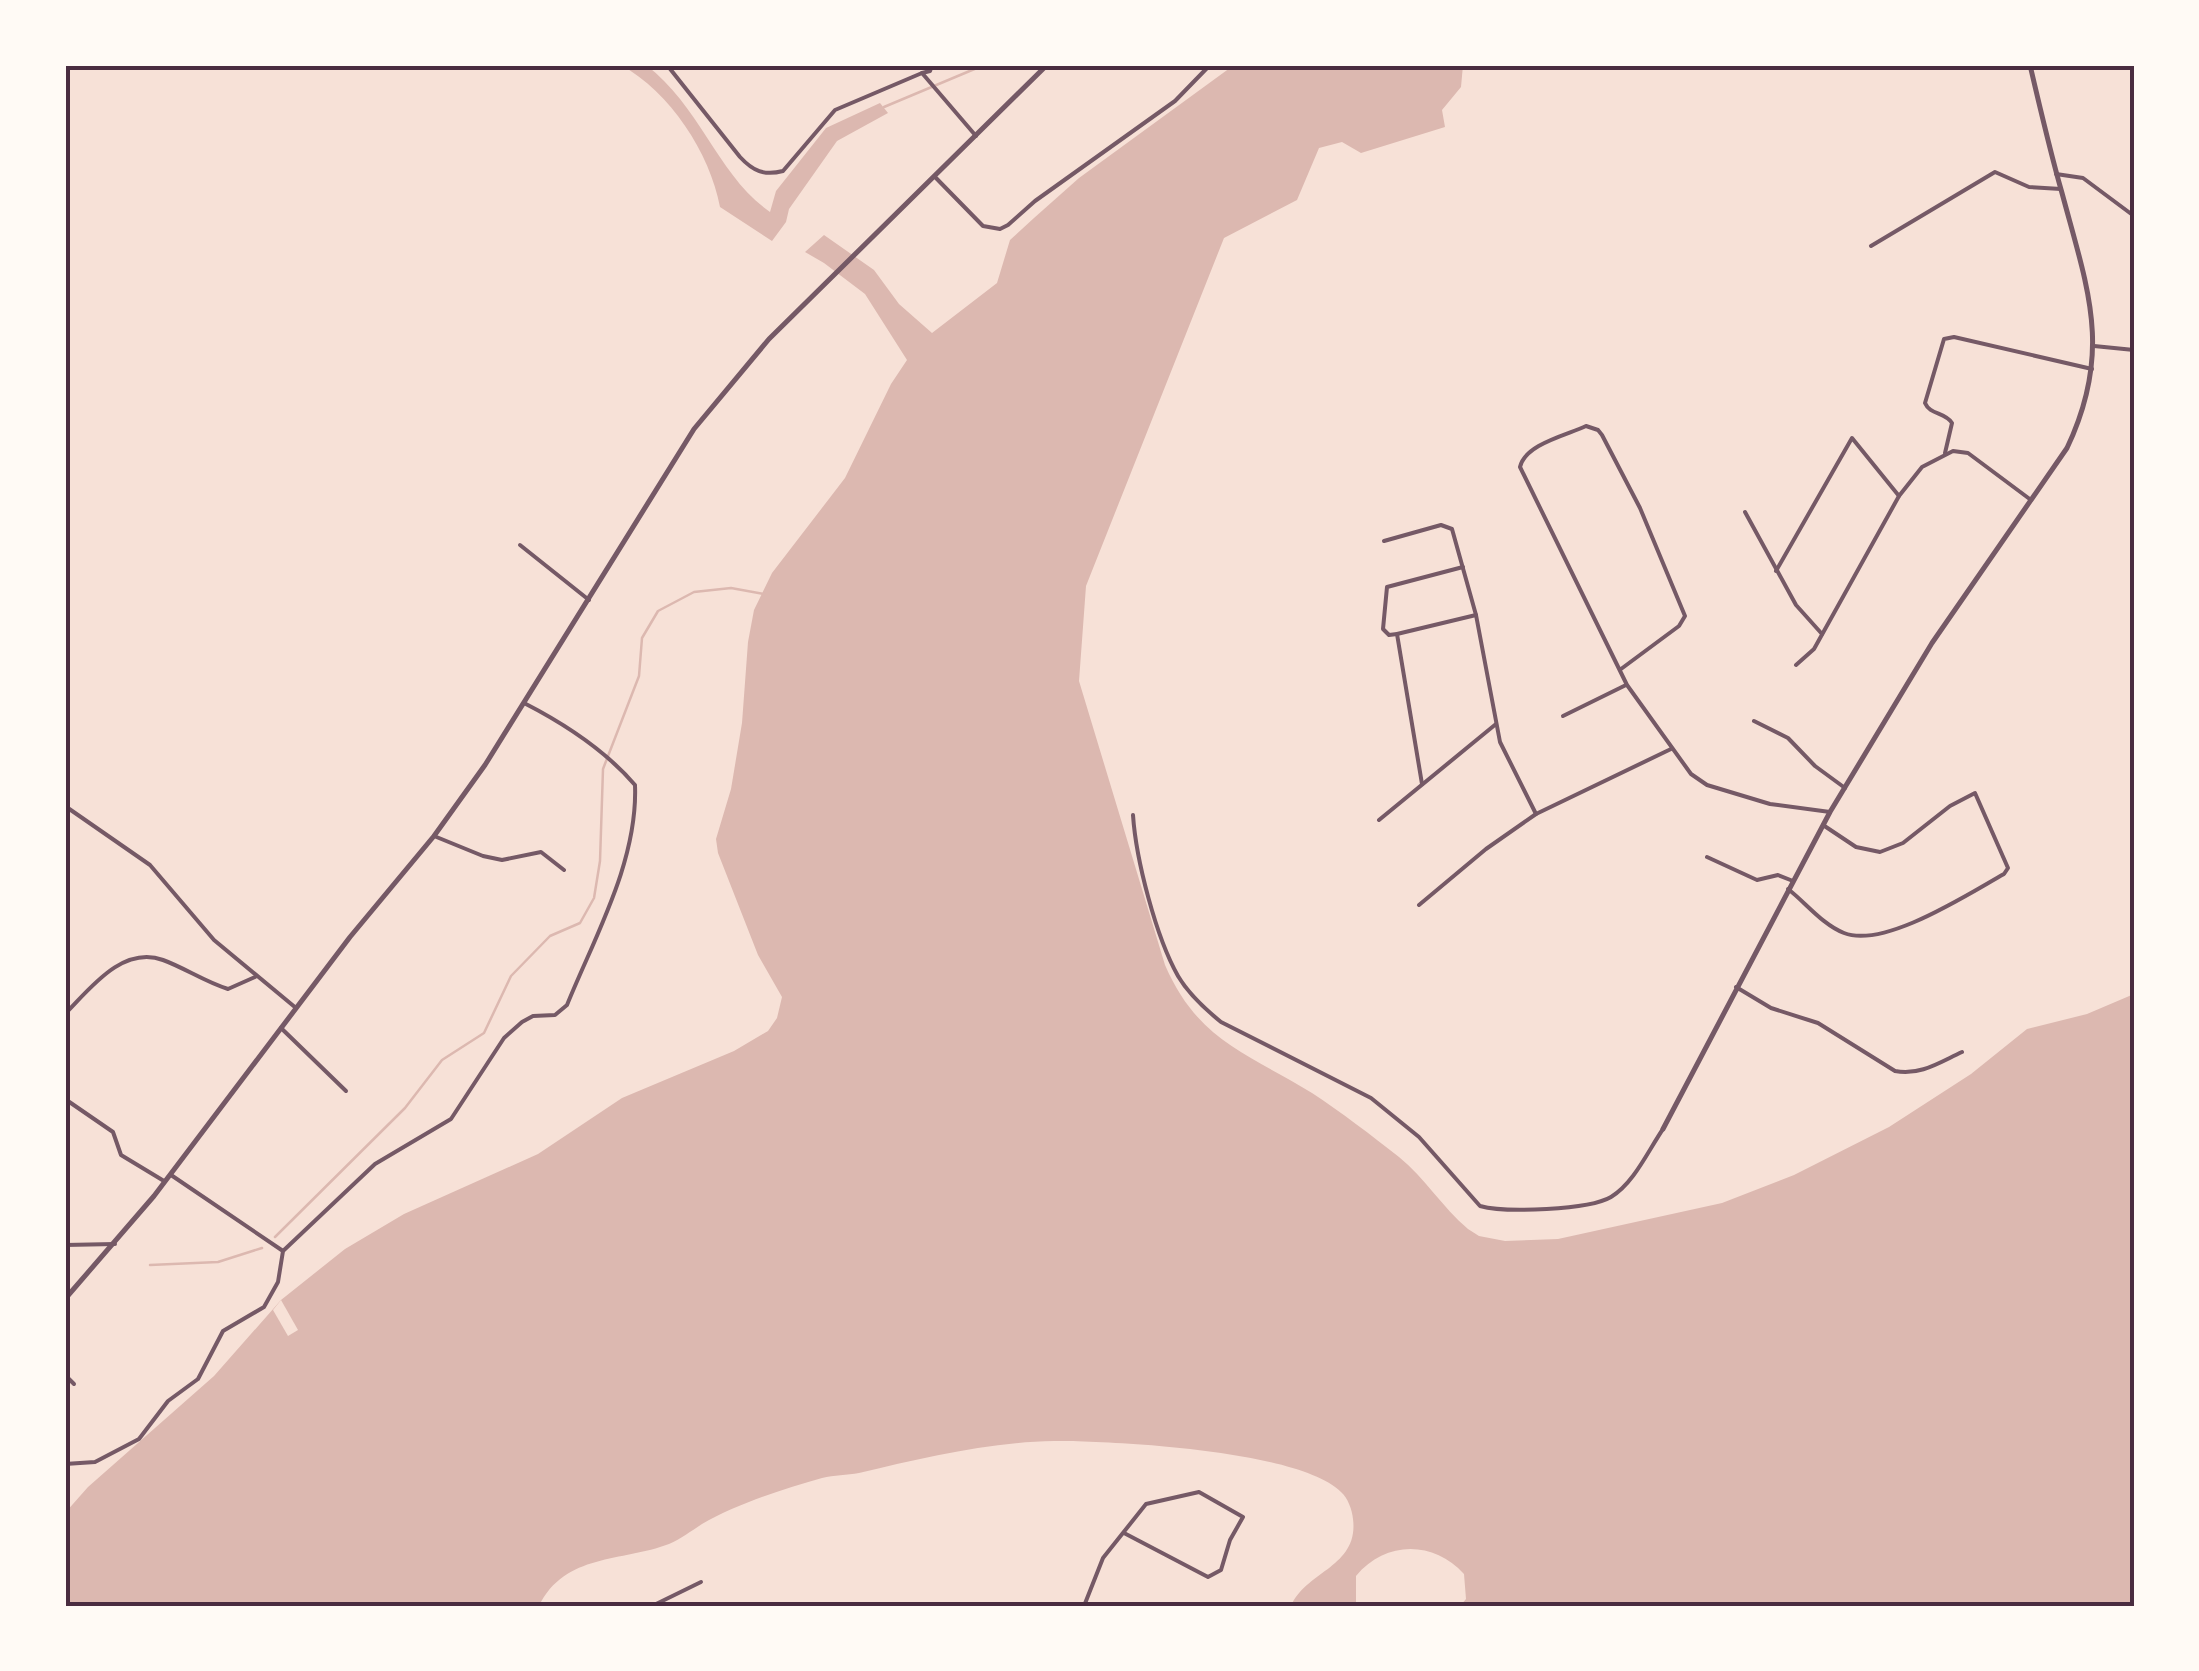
<svg xmlns="http://www.w3.org/2000/svg" width="2199" height="1671" font-family="Arial,sans-serif">
<style>
.water{fill:#dcb8b0}
.pier{fill:#f7e1d7}
.lines{fill:none;stroke-linecap:round;stroke-linejoin:round}
.stream{stroke:#dcb8b0;stroke-width:2.5}
.minor{stroke:#755966;stroke-width:4}
.tertiary{stroke:#755966;stroke-width:5}
.neatline{fill:none;stroke:#4a2c40;stroke-width:4}
</style>
<rect width="100%" height="100%" fill="#f7e1d7"/>
<g class="water">
<path d="M621 65H646C701 107 718 176 770 212L776 191 826 128 880 103 888 113 837 141 789 209 786 222 772 241 720 207C710 153 670 92 621 65Z"/>
<path d="M1234 65H1463L1461 87 1442 110 1445 127 1361 153 1342 142 1319 148 1297 200 1224 238 1086 586 1079 681 1165 965C1198 1041 1247 1053 1312 1093 1341 1112 1371 1135 1399 1157 1425 1178 1442 1207 1468 1229L1479 1236 1505 1241 1558 1239 1722 1203 1794 1175 1889 1127 1971 1074 2027 1029 2087 1014 2134 994V1606H1460L1466 1599 1464 1574C1433 1540 1385 1541 1356 1576V1606H1291C1306 1571 1359 1567 1353 1519 1352 1510 1348 1498 1341 1492 1298 1450 1115 1441 1054 1441 989 1442 922 1458 859 1473 847 1475 834 1475 822 1478 783 1489 737 1504 702 1524 691 1531 681 1539 669 1544 622 1562 565 1553 539 1606H65V1513L88 1487 214 1376 281 1300 345 1249 404 1214 538 1154 622 1098 734 1051 768 1031 777 1018 782 997 758 955 718 853 716 839 731 789 742 723 748 642 754 610 772 573 845 478 891 384 907 360 865 294 824 263 805 252 824 235 874 270 899 304 932 333 997 283 1010 240 1034 218 1079 178Z"/>
</g>
<polygon class="pier" points="281,1300 298,1330 288,1336 273,1310"/>
<g class="lines">
<g class="stream">
<polyline points="884,107 984,65"/>
<polyline points="275,1237 405,1108 442,1060 484,1033 511,976 550,936 580,923 594,898 600,861 603,769 639,676 642,638 658,611 694,592 731,588 764,594"/>
<polyline points="150,1265 218,1262 262,1248"/>
</g>
<g class="minor">
<path d="M667 65 740 157C753 171 764 176 783 171L835 110 922 73 976 136"/>
<polyline points="922,73 930,71 932,65"/>
<polyline points="2056,174 2083,178 2134,216"/>
<polyline points="936,178 983,226 1000,229 1008,225 1035,201 1175,101 1210,65"/>
<polyline points="1871,246 1995,172 2029,187 2061,189"/>
<polyline points="2094,346 2134,350"/>
<path d="M1945 453 1952 423C1945 412 1930 415 1925 403L1944 339 1954 337 2092 369"/>
<polyline points="1745,512 1796,605 1822,634"/>
<polyline points="1384,541 1441,525 1452,529 1476,615 1500,742 1536,814"/>
<polyline points="520,545 589,600"/>
<polyline points="1463,567 1387,587 1383,629 1389,635 1397,634 1476,615"/>
<polyline points="1776,571 1852,438 1899,496"/>
<polyline points="1397,634 1422,784"/>
<polyline points="1796,665 1814,649 1899,496 1922,467 1953,451 1968,453 2031,500"/>
<path d="M1621 669 1679 626 1685 616 1640 508 1602 435 1598 430 1586 426C1567 435 1525 444 1520 467L1627 685 1691 774 1707 785 1770 804 1830 812"/>
<polyline points="1563,716 1626,685"/>
<polyline points="1754,721 1788,738 1815,766 1845,788"/>
<polyline points="65,806 150,865 214,940 296,1008"/>
<path d="M1133 815C1136 860 1156 937 1178 976 1188 993 1205 1009 1221 1022L1371 1098 1419 1137 1480 1206C1505 1213 1589 1210 1611 1197 1634 1183 1648 1151 1663 1129"/>
<polyline points="1379,820 1496,724"/>
<polyline points="434,836 483,856 502,860 541,852 564,870"/>
<polyline points="1707,857 1757,880 1778,875 1793,881"/>
<path d="M1788 889C1806 903 1823 925 1844 933 1884 949 1968 894 2004 874L2008 868 1975 793 1950 806 1903 843 1880 852 1856 847 1823 825"/>
<polyline points="1419,905 1486,849 1536,814 1671,749"/>
<path d="M1736 987 1771 1008 1818 1023 1895 1071C1920 1076 1940 1062 1962 1052"/>
<path d="M65 1014C89 990 122 945 163 960 185 968 205 982 228 989L255 977"/>
<polyline points="281,1028 346,1091"/>
<polyline points="65,1099 113,1132 121,1155 164,1181"/>
<polyline points="171,1175 283,1251"/>
<polyline points="65,1245 115,1244"/>
<polyline points="65,1375 74,1384"/>
<path d="M65 1464 95 1462 139 1439 168 1401 198 1379 223 1331 264 1307 278 1282 283 1251 375 1164 451 1119 504 1038 522 1022 533 1016 555 1015 567 1005C595 936 638 861 635 785 605 750 565 724 524 703"/>
<polyline points="652,1606 701,1582"/>
<polyline points="1084,1606 1103,1558 1146,1504 1199,1492 1243,1517 1230,1540 1221,1570 1208,1577 1124,1533"/>
</g>
<g class="tertiary">
<path d="M1663 1129 1830 812 1932 643 2067 448C2113 351 2088 290 2062 193 2050 151 2040 108 2030 65"/>
<polyline points="65,1299 154,1196 350,937 434,836 485,765 694,429 769,339 1047,65"/>
</g>
</g>
<rect width="2199" height="1671" fill="none" stroke="#fffaf5" stroke-width="135"/>
<rect x="68" y="68" width="2064" height="1536" class="neatline"/>
</svg>
